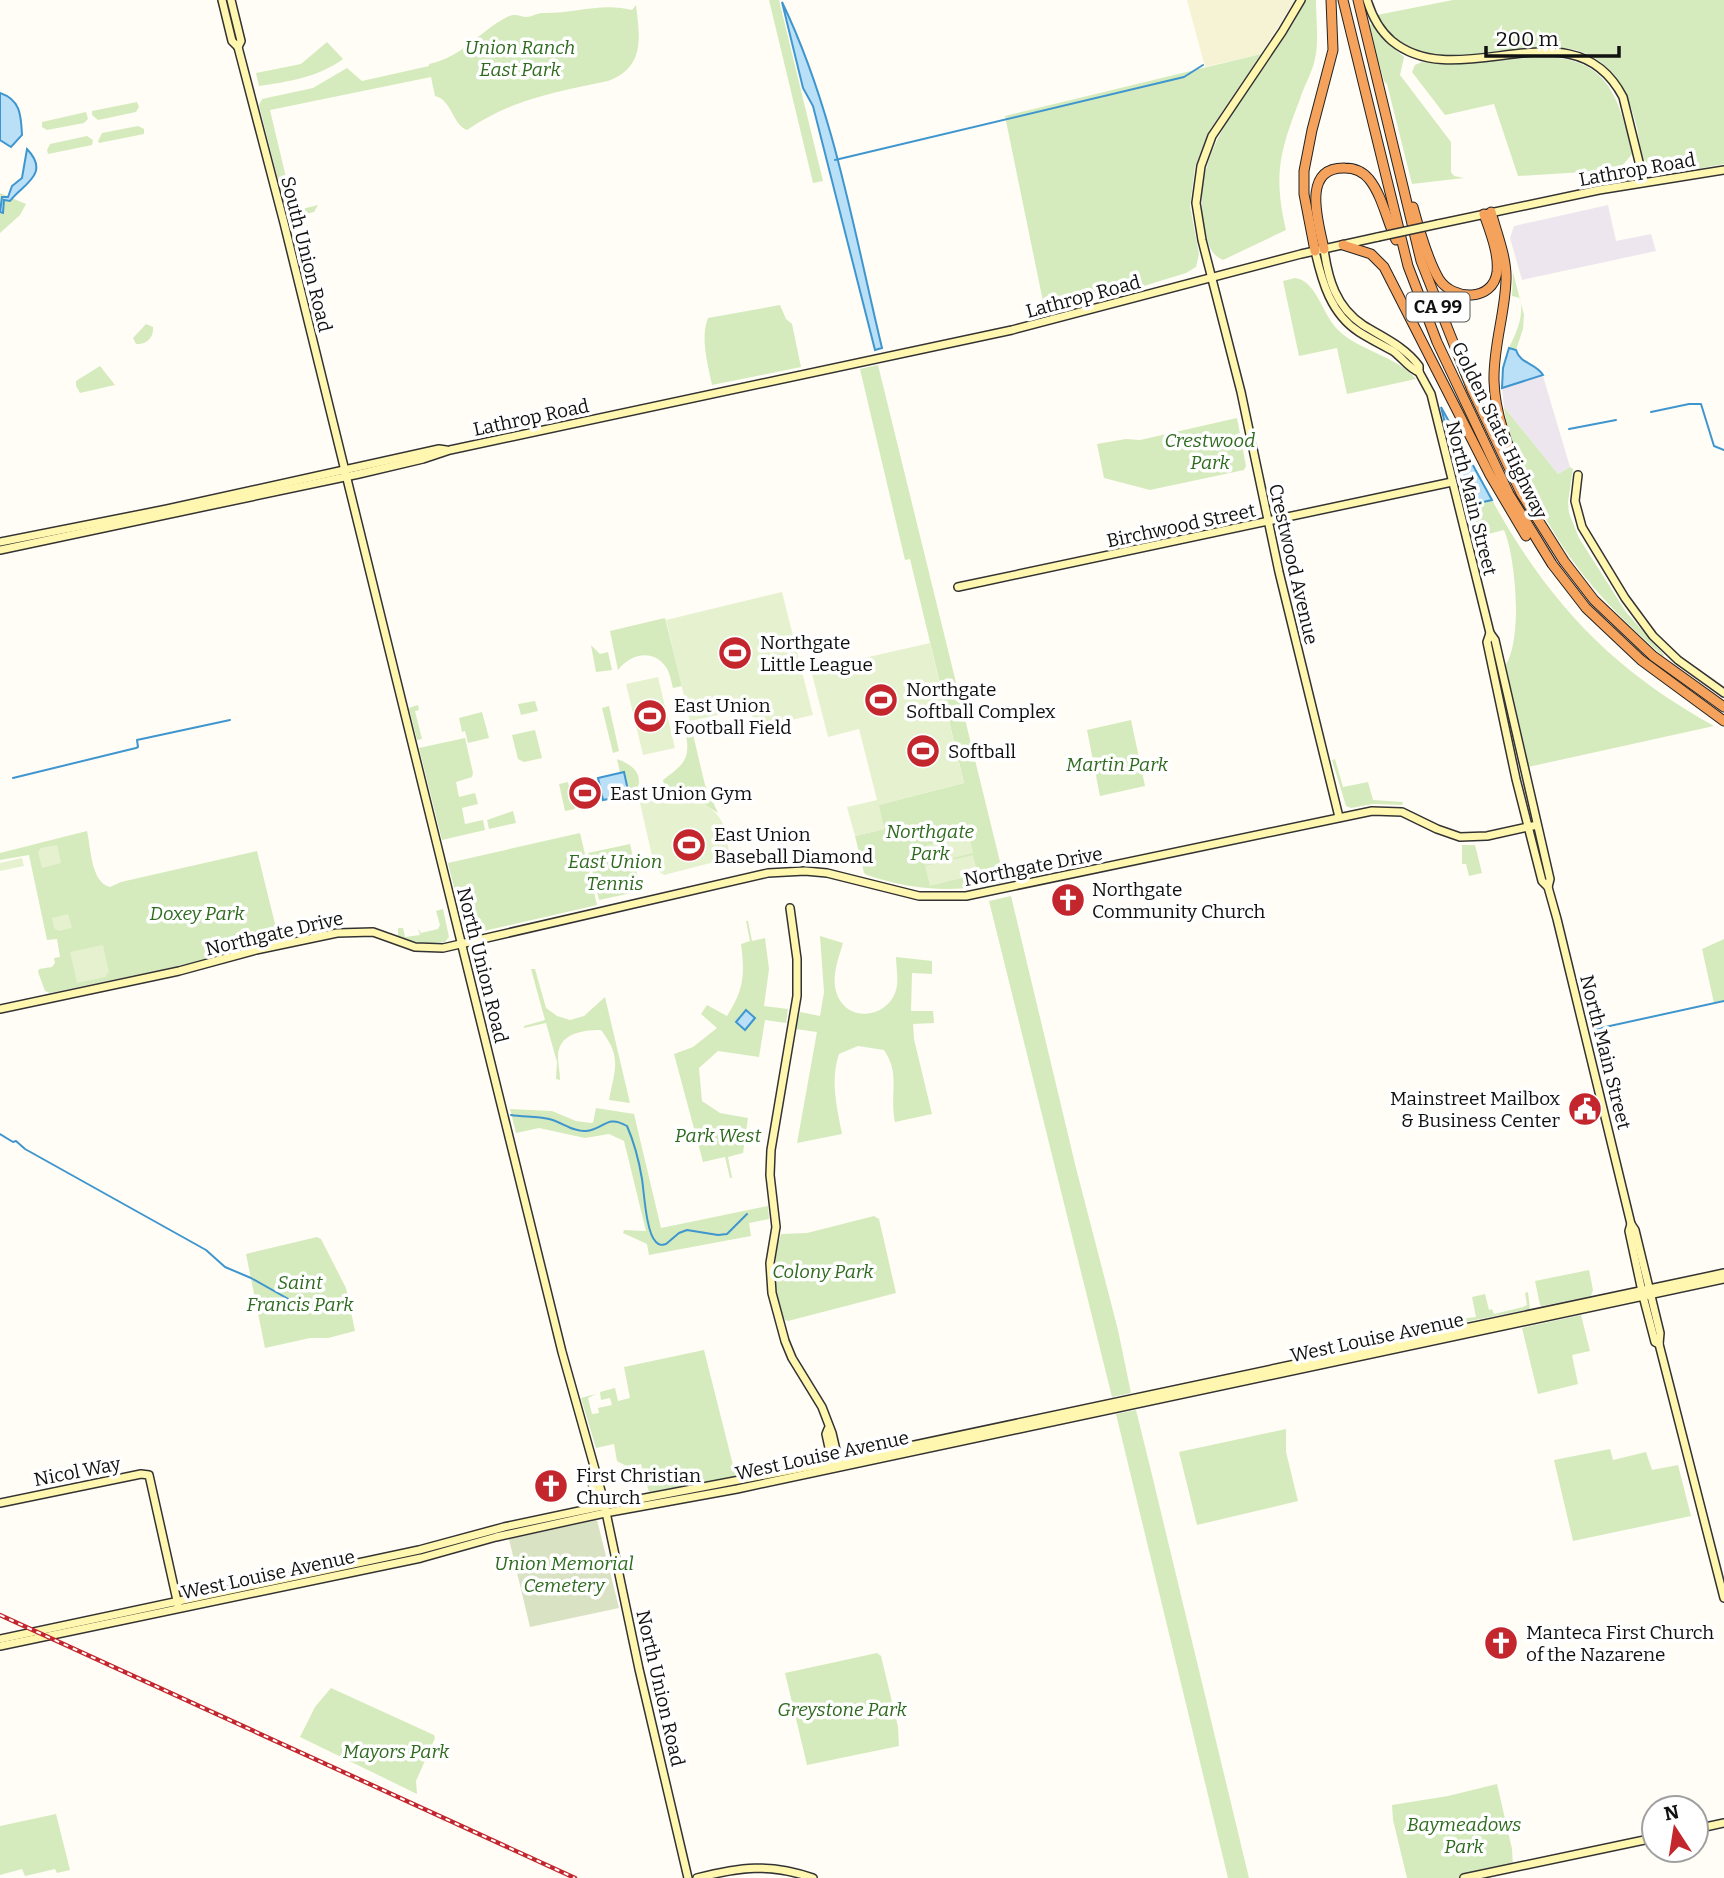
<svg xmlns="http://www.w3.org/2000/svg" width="1724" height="1878" font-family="Bitter,serif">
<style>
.industrial{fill:#eee6ef}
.farmland{fill:#f6f3d4}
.green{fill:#d5ebbd}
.cemetery{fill:#d9e3c4}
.pitch{fill:#e6f2cf}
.water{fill:#b9e0f7;stroke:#3f96cf;stroke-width:2}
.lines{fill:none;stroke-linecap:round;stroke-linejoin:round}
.stream{stroke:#3f96cf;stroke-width:2}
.secondary-casing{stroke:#333;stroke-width:10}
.highway-casing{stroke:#222;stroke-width:11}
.secondary{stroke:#fff6b0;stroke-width:7}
.highway{stroke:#f5a25d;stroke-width:9}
.rail-casing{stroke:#c4262e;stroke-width:4.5}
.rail{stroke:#fff;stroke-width:2;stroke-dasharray:5;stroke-linecap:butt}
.secondary-bridge-casing{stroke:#333;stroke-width:10;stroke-linecap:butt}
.secondary-bridge{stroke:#fff6b0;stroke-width:7}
.labels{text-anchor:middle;stroke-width:7;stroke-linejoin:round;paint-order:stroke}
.shield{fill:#fff;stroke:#585858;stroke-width:2}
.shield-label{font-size:18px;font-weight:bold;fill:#111}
.park-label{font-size:19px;font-style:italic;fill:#2f6b1f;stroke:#fff}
.street-label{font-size:19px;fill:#111;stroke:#fff}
.poi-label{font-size:19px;fill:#111;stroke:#fff;text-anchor:start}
</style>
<rect width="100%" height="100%" fill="#fffdf5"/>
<g class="industrial">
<polygon points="1608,205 1616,241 1651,234 1656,251 1522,280 1510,238 1514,226"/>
<polygon points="1543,376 1570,467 1558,474 1504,407 1502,388"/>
</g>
<polygon class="farmland" points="1187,0 1295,0 1261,54 1205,67"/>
<g class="green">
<polygon points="769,0 779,0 823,181 813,183"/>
<path d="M1305 0H1316C1316 19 1319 41 1315 59 1312 73 1304 86 1300 99 1280 151 1273 175 1286 230L1223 260C1210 254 1208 244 1205 230 1184 138 1272 76 1305 0Z"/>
<path d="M1453 0H1724V164C1706 167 1677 174 1660 171 1653 169 1647 165 1644 159 1640 150 1639 137 1637 128 1629 94 1614 62 1579 51 1512 32 1421 92 1377 15Z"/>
<path d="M636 5C640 38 645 67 608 81 556 92 512 99 467 130 452 124 452 100 435 96L431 77 270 110 294 211 318 205 314 212 294 217 287 215 259 105 262 99 313 88 347 68 362 81 429 66V64C463 57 478 32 507 17 516 13 518 16 526 17 532 17 537 13 542 13 572 14 602 2 632 10Z"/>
<polygon points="1372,24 1382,38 1404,57 1400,75 1451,142 1451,172 1454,176 1464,178 1412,184 1387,84 1384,81 1368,26"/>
<path d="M327 42 343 59C319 77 287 82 259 86L256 73 301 64Z"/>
<polygon points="1261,54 1209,131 1195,167 1190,206 1199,254 1196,267 1186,273 1046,316 1005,116"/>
<path d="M1541 57C1605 57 1618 93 1631 149L1632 154 1623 165 1584 172 1518 176 1494 104 1445 115 1412 72 1415 65 1422 62 1448 65Z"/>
<polygon points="137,102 139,107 136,112 98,120 92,115 92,111"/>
<polygon points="86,112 88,119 84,123 47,130 42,127 42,122"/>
<polygon points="138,126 144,129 144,134 99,143 98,141 102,133"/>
<polygon points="87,136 93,140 92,145 48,154 47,150 50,144"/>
<polygon points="0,193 26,204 20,215 0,233"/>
<path d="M1513 272 1524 315 1523 329 1516 350 1509 348C1517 331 1524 317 1520 298L1512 296Z"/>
<path d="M1295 278C1316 280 1322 314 1338 330 1361 352 1395 355 1416 379L1347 394 1337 348 1299 356 1283 281Z"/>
<path d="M780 305 786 319 792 324 801 367 712 385C708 365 700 338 708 318Z"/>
<path d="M146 324 153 327C154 337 147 345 136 344L133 338Z"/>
<path d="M878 365 1005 882C959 893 913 891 867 875L864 873 855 836 884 829 878 805 964 783 910 559 905 560 860 369Z"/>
<polygon points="100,366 115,385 80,393 76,386 76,381"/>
<path d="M1504 407 1558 474 1570 467 1573 469 1568 502 1569 513 1579 538 1626 612 1664 655 1663 656C1598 599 1551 545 1521 464 1514 445 1506 427 1504 407Z"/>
<polygon points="1237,418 1246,466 1244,470 1150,490 1104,478 1097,444 1126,439 1140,440"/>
<path d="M1492 500C1548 602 1612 670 1714 726L1528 767 1505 666C1523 641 1516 558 1504 530L1473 538 1465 506Z"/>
<path d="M665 618 682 686 673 688C671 681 670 673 666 667 653 648 630 654 618 670L610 631Z"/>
<polygon points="591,645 600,654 608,652 612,670 596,672"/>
<polygon points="535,701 538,711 521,715 518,704"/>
<polygon points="418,705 419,710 415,711 422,739 417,740 409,708"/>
<polygon points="609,706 619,751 613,753 602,708"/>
<polygon points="482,712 489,738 468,743 465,731 462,732 459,718"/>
<polygon points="1131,720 1145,786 1100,796 1087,730"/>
<path d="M691 726 705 785 718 813 683 791 667 796 663 780C681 766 691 761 686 735Z"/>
<polygon points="535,730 542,758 524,762 518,759 512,735"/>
<polygon points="465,738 473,773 472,777 456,782 459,797 475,793 478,804 462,808 465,824 483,820 485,830 442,840 419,748"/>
<path d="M617 759C643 768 645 784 628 804L624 796 629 794 624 772 620 773Z"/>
<polygon points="1335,759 1343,787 1368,782 1373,800 1403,802 1402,805 1373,804 1351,808 1346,806 1332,760"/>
<polygon points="568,782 575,809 565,811 559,784"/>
<polygon points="513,811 516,823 489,829 487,820"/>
<path d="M87 831C91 849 91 882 110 887L121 882 257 851 278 936 277 939 212 959 50 993 45 991 38 972 39 969 52 967 55 963 54 958 60 957 57 939 47 940 29 855 0 860V853Z"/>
<polygon points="580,833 597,905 466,935 448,863"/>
<polygon points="630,844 641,891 599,900 588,853"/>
<polygon points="1462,845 1475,845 1482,873 1469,876 1466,864 1462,864"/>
<polygon points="1011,896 1076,1168 1118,1330 1131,1393 1112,1397 989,901"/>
<polygon points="443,909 449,937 445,942 423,944 398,936 398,928 403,928 405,937 420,935 418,928 421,933 438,929 440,925 436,911"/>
<path d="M746 921H748L752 941 765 938 769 969 764 1006 788 1009 786 1023 765 1020 759 1057 718 1051 699 1068 702 1101 720 1113 748 1118 743 1153 728 1157 732 1178H730L725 1157 703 1162 674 1054 693 1047 717 1028 701 1014 707 1005 727 1016C744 989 745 975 741 944L750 941Z"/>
<path d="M820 936 843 943C838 960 830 979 838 997 851 1024 889 1016 896 990 899 980 896 967 896 957L932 961V974L912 973 911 1011H933L934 1023 913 1024 914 1039 932 1114 895 1122C889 1093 901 1075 884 1050L858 1046 839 1054C830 1080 837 1108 842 1134L797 1143 817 1032 796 1029 800 1012 820 1016 824 992Z"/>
<polygon points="1724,939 1724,1000 1714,1003 1702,949"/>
<path d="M531 969H535L546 1008 557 1016 570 1020 584 1016 605 997 630 1103 609 1100C615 1069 622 1057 601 1030 583 1030 558 1033 558 1057 558 1064 560 1072 560 1080L556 1079 557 1062 546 1023 524 1028V1026L545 1020Z"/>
<polygon points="596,1108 634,1114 661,1228 768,1206 769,1219 749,1223 751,1236 649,1255 647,1244 623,1233 624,1230 646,1231 624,1141 609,1134 585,1138 539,1128 516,1133 510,1109 552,1111 576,1121 591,1123 593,1123"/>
<path d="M874 1216 879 1219 896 1293 788 1321 785 1320C773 1295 772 1260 781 1234L807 1233Z"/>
<polygon points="317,1237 321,1239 346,1288 355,1331 328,1338 310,1338 265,1348 246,1254"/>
<polygon points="1589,1270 1593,1290 1591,1296 1542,1306 1540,1305 1535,1281"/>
<polygon points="1528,1292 1530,1309 1460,1323 1459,1319 1476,1317 1472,1297 1485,1294 1489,1310 1492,1309 1494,1314 1523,1307 1527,1305 1525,1293"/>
<polygon points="1581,1315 1590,1351 1572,1355 1578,1384 1538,1394 1522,1328"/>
<polygon points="704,1350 736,1477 649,1492 641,1464 628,1467 617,1461 614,1444 596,1448 581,1398 596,1394 588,1398 592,1414 599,1413 598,1408 612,1405 610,1398 601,1400 600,1392 615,1388 618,1401 630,1398 624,1367"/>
<polygon points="1136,1410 1152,1475 1249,1878 1228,1878 1116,1414"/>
<polygon points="1286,1429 1286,1452 1298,1501 1197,1525 1179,1452"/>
<polygon points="1610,1449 1613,1460 1646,1452 1652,1470 1678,1465 1691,1516 1573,1541 1554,1460"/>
<polygon points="877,1653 881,1656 898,1727 899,1746 807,1765 785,1673"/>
<polygon points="331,1688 434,1735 435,1738 416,1781 417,1794 300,1737 315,1707"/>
<polygon points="1497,1784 1512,1849 1513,1868 1464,1878 1407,1878 1393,1820 1392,1805 1448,1796"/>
<polygon points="56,1814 70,1870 57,1873 55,1869 25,1876 22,1869 0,1875 0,1826"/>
</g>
<polygon class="cemetery" points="597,1520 619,1608 530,1627 509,1539"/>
<g class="pitch">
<polygon points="782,592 813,715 756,728 750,708 690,721 666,620"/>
<polygon points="930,643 964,783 879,805 884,829 855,836 847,807 877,800 859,729 828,737 811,670"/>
<polygon points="658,677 675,748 643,755 626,684"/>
<path d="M683 791C721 815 724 812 730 858L664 875 655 869 640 803Z"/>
<polygon points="969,835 973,853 925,865 921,847"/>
<polygon points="57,845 61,863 42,868 38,852 41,848"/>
<polygon points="973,855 978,874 930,886 925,866"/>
<polygon points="22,858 24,866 0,871 0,863"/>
<polygon points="68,914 72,928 58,931 54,928 52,918"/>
<polygon points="103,945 109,972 105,977 77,983 70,952"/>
</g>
<g class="water">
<path d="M782 2C834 110 854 232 882 348L875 350 813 106 803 88Z"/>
<path d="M0 93C21 100 21 116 22 135L11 147 0 140Z"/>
<path d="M27 149C51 174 23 184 10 201L4 200 3 213 0 212 2 197H8L12 186 22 178Z"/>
<path d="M1509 348 1516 350C1520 364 1536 363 1543 375L1502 388 1503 368Z"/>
<polygon points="1441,407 1492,500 1465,506"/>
<polygon points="624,772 629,795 603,800 598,778"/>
<polygon points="746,1010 755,1018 745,1030 736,1022"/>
</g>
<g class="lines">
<g class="stream">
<polyline points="835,160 1184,77 1203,65"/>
<polyline points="1651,412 1689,404 1701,404 1714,446 1724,450"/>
<polyline points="1569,429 1616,420"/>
<polyline points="13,778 136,748 138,747 137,740 230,720"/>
<polyline points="1596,1029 1724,1001"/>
<path d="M511 1115C523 1117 537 1116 549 1119 562 1122 573 1132 586 1131 605 1129 606 1114 627 1126 634 1142 639 1161 642 1179 644 1191 646 1233 656 1242 660 1246 662 1245 666 1244L679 1233 687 1230 718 1235 727 1234 747 1214"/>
<polyline points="0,1134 13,1142 16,1141 25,1149 206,1250 225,1267 251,1278 306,1309"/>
</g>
<g class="secondary-casing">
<g id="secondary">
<polyline points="222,0 232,41 238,47"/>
<polyline points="231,0 241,41 238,47 284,223 562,1352 603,1498 639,1669 688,1878"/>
<polyline points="1301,0 1282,32 1212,136 1201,166 1196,203 1202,240 1241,392 1279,572 1339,817"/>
<path d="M1367 0C1372 16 1379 30 1392 41 1460 97 1573 1 1623 97L1644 182"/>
<polyline points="1438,224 1599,190 1724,170"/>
<path d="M1324 249C1328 279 1336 307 1363 325 1384 338 1404 346 1419 366V372L1431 394 1490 633 1495 640 1550 879 1548 887"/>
<path d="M1315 251C1322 282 1331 314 1359 332 1370 339 1382 345 1393 351 1402 357 1409 369 1419 372"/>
<polyline points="1578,475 1575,501 1582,527 1625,598 1653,636 1678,660 1724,693"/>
<polyline points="0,542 167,509 439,449 446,450"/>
<polyline points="0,550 359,474 423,459 450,450 1012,330 1301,254 1378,237"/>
<polyline points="958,587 1452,482"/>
<polyline points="1490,633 1487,642 1516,779 1542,881 1548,887 1557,919 1631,1224 1635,1230 1660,1333 1659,1344 1724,1598"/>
<polyline points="790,908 797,959 797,996 771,1150 770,1175 776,1227 770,1263 772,1293 785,1341 792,1358 822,1407 832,1433 839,1463"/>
<polyline points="0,1009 179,971 256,950 337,933 373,932 415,947 443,948 768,873 805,871 827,873 919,896 966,896 1372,811 1402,812 1437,829 1460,837 1487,836 1537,825"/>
<polyline points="1631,1224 1629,1231 1643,1296 1655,1342 1659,1344"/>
<polyline points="828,1429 826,1434 833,1466"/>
<path d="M593 1468C588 1478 595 1498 603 1505"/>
<polyline points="0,1503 141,1474 149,1475 178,1605"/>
<polyline points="0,1639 419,1550 504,1527 603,1506 839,1461 1724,1273"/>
<polyline points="0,1646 421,1558 496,1537 605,1513 737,1489 1724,1279"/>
<polyline points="1696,1829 1724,1823"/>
<path d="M697 1878C740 1867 769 1863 813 1878"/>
<polyline points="1464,1878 1654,1838"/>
</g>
</g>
<g class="highway-casing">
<g id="highway">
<polyline points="1343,0 1408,266 1437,342 1509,494 1552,564 1586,608 1641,660 1724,721"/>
<polyline points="1358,0 1421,261 1472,390 1521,493 1564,561 1594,600 1653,656 1724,707"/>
<path d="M1413 207C1419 229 1428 261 1439 279 1453 301 1493 302 1497 272 1499 253 1490 232 1484 214"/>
<path d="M1491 212C1497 234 1507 258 1506 280 1505 314 1493 347 1494 381 1495 417 1510 451 1523 483"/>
<polyline points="1343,245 1371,254 1384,267 1490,475 1526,536"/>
<path d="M1324 249C1319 224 1300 167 1345 168 1354 168 1363 172 1369 179 1382 195 1387 221 1396 240"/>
<polyline points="1315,251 1304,194 1304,171 1312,130 1333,50 1331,0"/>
</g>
</g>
<use href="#secondary" class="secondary"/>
<use href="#highway" class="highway"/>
<g class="rail-casing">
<polyline id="rail" points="0,1615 575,1878"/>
</g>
<use href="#rail" class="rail"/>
<g class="secondary-bridge-casing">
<polyline id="secondary-bridge" points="1378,237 1438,224"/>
</g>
<use href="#secondary-bridge" class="secondary-bridge"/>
</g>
<defs>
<g id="stadium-disc" transform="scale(1.75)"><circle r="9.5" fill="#c4262e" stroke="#fff"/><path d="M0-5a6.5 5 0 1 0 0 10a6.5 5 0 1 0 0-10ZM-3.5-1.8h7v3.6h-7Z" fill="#fff"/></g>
<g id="church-disc" transform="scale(1.75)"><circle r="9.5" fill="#c4262e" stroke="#fff"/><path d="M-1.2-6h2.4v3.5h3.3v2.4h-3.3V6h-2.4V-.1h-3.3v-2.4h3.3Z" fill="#fff"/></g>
<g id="civic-disc" transform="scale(1.75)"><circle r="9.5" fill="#c4262e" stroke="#fff"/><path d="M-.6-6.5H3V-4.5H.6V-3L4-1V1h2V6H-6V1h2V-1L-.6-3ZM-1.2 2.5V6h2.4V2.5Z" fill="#fff"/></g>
</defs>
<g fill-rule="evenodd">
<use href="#stadium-disc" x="735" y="653"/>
<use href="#stadium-disc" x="881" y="700"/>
<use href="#stadium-disc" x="650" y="716"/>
<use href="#stadium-disc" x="923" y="751"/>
<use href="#stadium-disc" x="585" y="793"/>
<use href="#stadium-disc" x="689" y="845"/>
<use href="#church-disc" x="1068" y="900"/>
<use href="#civic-disc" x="1585" y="1109"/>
<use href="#church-disc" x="551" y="1486"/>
<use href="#church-disc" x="1501" y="1643"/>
</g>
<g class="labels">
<rect class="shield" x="1406.5" y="292.5" width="63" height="29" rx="5"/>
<g class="shield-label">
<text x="1438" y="313">CA 99</text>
</g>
<g class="park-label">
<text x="520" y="54">Union Ranch<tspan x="520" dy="22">East Park</tspan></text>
<text x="1210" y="447">Crestwood<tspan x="1210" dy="22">Park</tspan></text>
<text x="1117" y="771">Martin Park</text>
<text x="930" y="838">Northgate<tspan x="930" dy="22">Park</tspan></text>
<text x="615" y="868">East Union<tspan x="615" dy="22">Tennis</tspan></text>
<text x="197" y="920">Doxey Park</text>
<text x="718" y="1142">Park West</text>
<text x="823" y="1278">Colony Park</text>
<text x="300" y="1289">Saint<tspan x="300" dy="22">Francis Park</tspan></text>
<text x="564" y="1570">Union Memorial<tspan x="564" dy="22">Cemetery</tspan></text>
<text x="842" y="1716">Greystone Park</text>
<text x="396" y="1758">Mayors Park</text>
<text x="1464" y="1831">Baymeadows<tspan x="1464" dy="22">Park</tspan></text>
</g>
<g class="street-label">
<text transform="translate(1637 169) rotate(-10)" y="7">Lathrop Road</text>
<text transform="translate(307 254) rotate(76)" y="7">South Union Road</text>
<text transform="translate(1083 296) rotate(-15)" y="7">Lathrop Road</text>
<text transform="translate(531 417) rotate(-12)" y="7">Lathrop Road</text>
<text transform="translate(1500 430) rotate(64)" y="7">Golden State Highway</text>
<text transform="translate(1472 498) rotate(76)" y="7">North Main Street</text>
<text transform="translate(1181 525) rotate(-12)" y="7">Birchwood Street</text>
<text transform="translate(1294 564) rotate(77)" y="7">Crestwood Avenue</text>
<text transform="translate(1033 866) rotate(-11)" y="7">Northgate Drive</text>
<text transform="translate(274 933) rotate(-13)" y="7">Northgate Drive</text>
<text transform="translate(483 965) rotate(76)" y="7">North Union Road</text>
<text transform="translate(1606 1052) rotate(76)" y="7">North Main Street</text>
<text transform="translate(1377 1337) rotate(-12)" y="7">West Louise Avenue</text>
<text transform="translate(822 1455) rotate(-12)" y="7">West Louise Avenue</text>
<text transform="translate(77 1471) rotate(-11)" y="7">Nicol Way</text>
<text transform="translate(268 1574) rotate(-12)" y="7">West Louise Avenue</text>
<text transform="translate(661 1688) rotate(77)" y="7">North Union Road</text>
</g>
<g class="poi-label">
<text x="760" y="649">Northgate<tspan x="760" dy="22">Little League</tspan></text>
<text x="906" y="696">Northgate<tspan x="906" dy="22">Softball Complex</tspan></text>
<text x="674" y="712">East Union<tspan x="674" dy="22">Football Field</tspan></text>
<text x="948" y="758">Softball</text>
<text x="610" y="800">East Union Gym</text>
<text x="714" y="841">East Union<tspan x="714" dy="22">Baseball Diamond</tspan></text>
<text x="1092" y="896">Northgate<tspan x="1092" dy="22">Community Church</tspan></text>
<text x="1560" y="1105" text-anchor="end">Mainstreet Mailbox<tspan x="1560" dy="22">&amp; Business Center</tspan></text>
<text x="576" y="1482">First Christian<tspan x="576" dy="22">Church</tspan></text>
<text x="1526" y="1639">Manteca First Church<tspan x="1526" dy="22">of the Nazarene</tspan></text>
</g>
</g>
<g transform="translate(1675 1829) rotate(348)"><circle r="33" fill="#ffffff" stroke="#a0a0a0" stroke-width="2"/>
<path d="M0-5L12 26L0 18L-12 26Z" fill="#c4262e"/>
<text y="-10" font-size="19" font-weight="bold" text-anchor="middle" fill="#111111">N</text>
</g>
<path d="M1486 46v10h133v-10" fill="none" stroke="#111111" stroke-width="3.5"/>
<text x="1496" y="46" font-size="21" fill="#111111" stroke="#ffffff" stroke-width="5" paint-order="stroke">200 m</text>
</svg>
